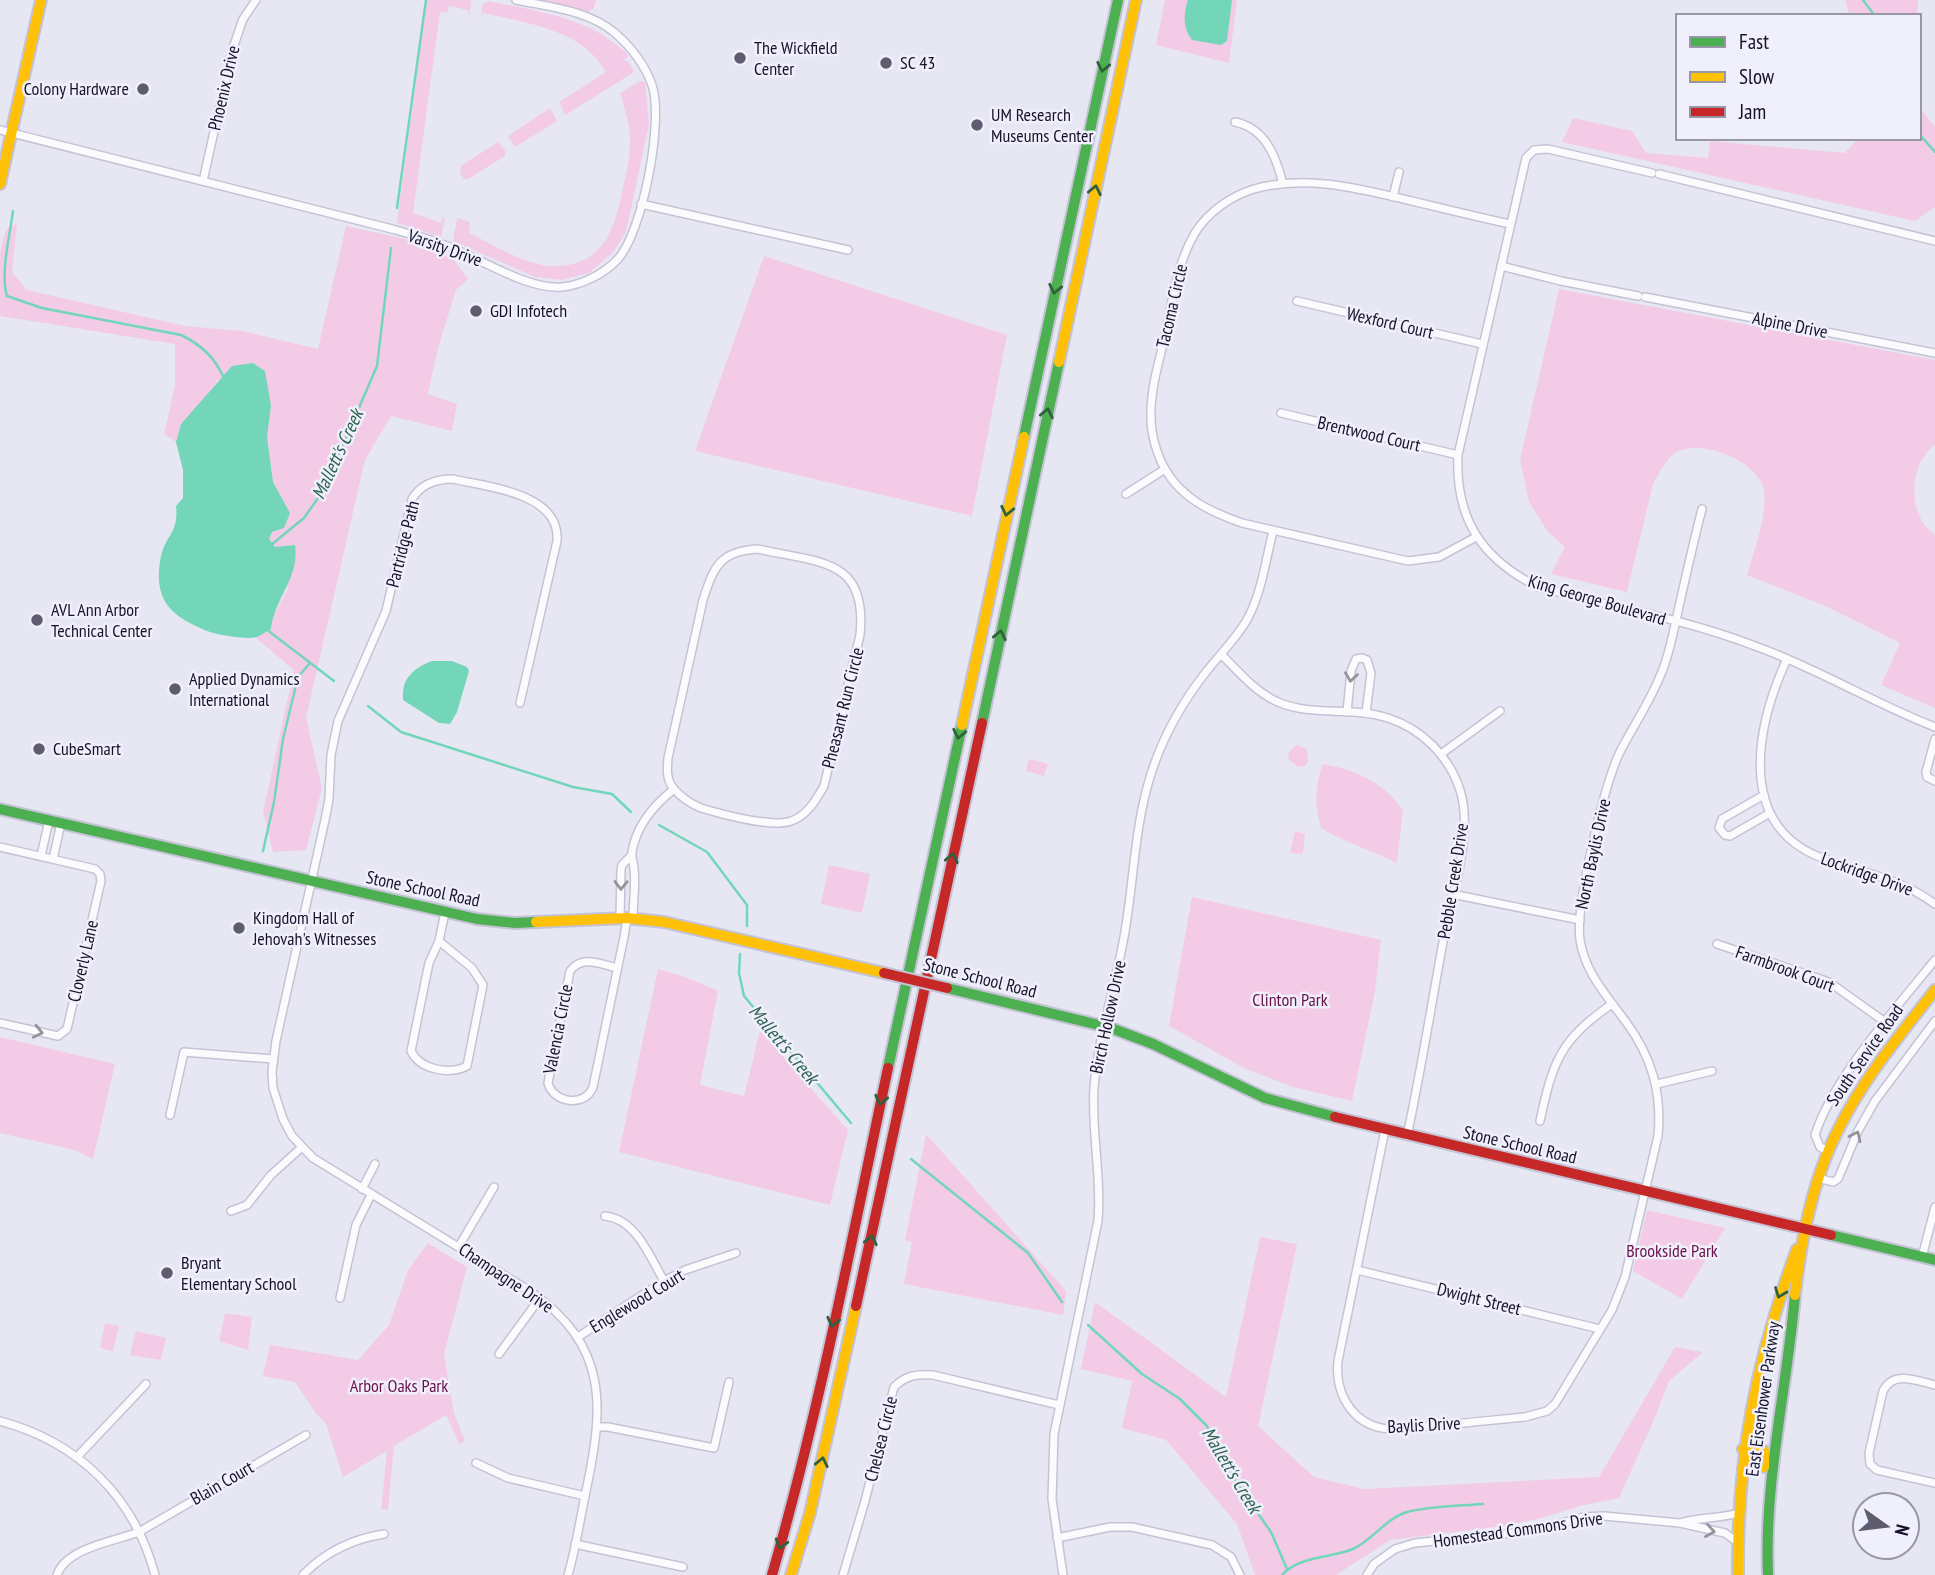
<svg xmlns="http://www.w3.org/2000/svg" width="1935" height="1575" font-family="'PT Sans Narrow',sans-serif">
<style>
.green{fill:#f3cbe6}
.water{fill:#73d6b9}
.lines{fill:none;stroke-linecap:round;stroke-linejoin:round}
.stream{stroke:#73d6b9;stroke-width:2.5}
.street-casing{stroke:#c4c3d5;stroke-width:10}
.fast-casing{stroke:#c4c3d5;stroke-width:14}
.slow-casing{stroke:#c4c3d5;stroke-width:14}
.jam-casing{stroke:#c4c3d5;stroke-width:14}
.street{stroke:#fbfbfd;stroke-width:7}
.fast{stroke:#4caf50;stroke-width:10}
.slow{stroke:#ffc107;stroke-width:10}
.jam{stroke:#c62828;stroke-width:10}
.jam-bridge-casing{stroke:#c4c3d5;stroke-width:14;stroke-linecap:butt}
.jam-bridge{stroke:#c62828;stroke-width:10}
.oneway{stroke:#30613c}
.oneway2{stroke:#94939e}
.poi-dot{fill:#5e5d70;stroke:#f0effc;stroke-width:2.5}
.labels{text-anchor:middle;stroke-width:5;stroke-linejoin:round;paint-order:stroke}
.poi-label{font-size:18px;fill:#151329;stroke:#f0effc;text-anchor:start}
.street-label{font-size:18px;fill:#151329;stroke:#f0effc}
.park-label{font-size:18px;fill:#6a114a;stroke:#f0effc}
.water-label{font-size:19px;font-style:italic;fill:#2d6450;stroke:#f0effc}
</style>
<rect width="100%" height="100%" fill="#e7e7f4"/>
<g class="green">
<polygon points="427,0 471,0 471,2 469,18 468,10 449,6 447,13 440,12 413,213 441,223 443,217 445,219 441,237 397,223"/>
<polygon points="540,0 596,0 594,8 588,12"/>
<polygon points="1165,0 1237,0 1229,63 1156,45"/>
<polygon points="1845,0 1918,0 1917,16 1850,16"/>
<path d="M488 1C540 12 591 17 629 56L624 60 629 62 633 69V73L565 115 559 102 606 72C582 29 526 23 483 13L481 20 482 5Z"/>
<path d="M640 81 645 82 649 124 626 232 614 251 589 273 561 280 535 277 453 241 457 218 470 222 469 233C492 244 527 266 553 266 601 267 614 232 622 192 626 175 630 157 630 140 630 123 624 108 620 93Z"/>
<polygon points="1919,107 1935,127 1935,207 1915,221 1562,142 1573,118 1632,131 1646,153 1708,158 1710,141 1845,153 1858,138 1919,138"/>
<polygon points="550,108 557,121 515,147 508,136"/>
<polygon points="498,142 506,152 505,156 468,179 464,179 460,173 461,166"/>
<polygon points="17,223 12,272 27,290 185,326 242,331 318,349 346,226 414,241 453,259 468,279 456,290 438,348 428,394 457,404 452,431 391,416 365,460 306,718 322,788 306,850 273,852 263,812 294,670 256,638 271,629 273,616 288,588 275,547 268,539 272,532 290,513 273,482 267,436 271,406 218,380 205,398 181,424 176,442 164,434 175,386 175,344 0,316 0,252 6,230"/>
<polygon points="764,256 1007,335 972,516 695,451"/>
<path d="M1559 289 1935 360V445C1908 464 1907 516 1935 535V708L1881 685 1900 643 1825 606 1747 575C1754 550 1767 518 1764 491 1760 461 1699 437 1675 453 1665 460 1659 474 1653 484L1627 592 1551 574 1565 547 1548 532 1529 502 1520 460Z"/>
<polygon points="1297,745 1307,749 1308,762 1305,766 1298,767 1289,760 1288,753"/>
<polygon points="1029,759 1048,764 1044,776 1026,771"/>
<path d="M1323 764C1356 770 1383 782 1403 810L1397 863C1372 850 1345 843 1321 828 1315 805 1314 787 1323 764Z"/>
<polygon points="1295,831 1305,834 1303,852 1301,854 1290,853"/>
<polygon points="829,865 870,874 862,913 821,904"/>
<polygon points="1192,897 1381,940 1375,991 1352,1101 1293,1087 1246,1069 1169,1026"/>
<polygon points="658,969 688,978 718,991 700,1085 744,1096 760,1031 848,1130 830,1205 619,1152"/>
<polygon points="0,1037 115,1064 93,1159 75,1150 0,1133"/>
<polygon points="926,1134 1066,1291 1063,1315 904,1284 912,1242 905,1240"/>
<polygon points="1647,1210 1725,1228 1682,1299 1633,1271"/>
<polygon points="1260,1237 1297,1244 1258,1426 1314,1477 1364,1489 1599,1477 1675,1347 1703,1352 1669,1381 1656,1415 1619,1498 1580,1506 1538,1519 1495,1527 1390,1540 1336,1575 1255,1575 1237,1524 1166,1440 1122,1428 1132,1381 1081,1369 1095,1302 1226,1397"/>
<polygon points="428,1243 467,1267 444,1354 454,1413 465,1441 459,1444 446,1415 394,1446 388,1510 381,1509 387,1451 343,1477 326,1424 315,1412 295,1382 263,1376 270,1345 358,1360 389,1325 408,1270"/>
<polygon points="225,1313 252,1317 248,1350 219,1341"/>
<polygon points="105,1323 119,1326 113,1351 100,1348"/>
<polygon points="136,1331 166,1338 161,1360 130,1355"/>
</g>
<g class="water">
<path d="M1188 0H1232L1227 41 1221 45 1192 40C1183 29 1183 14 1188 0Z"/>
<path d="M253 363 265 371 271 406 267 437 273 482 290 513 284 528 272 532 269 539 275 547 295 545C300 577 274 599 271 629 267 631 262 635 257 637 248 640 219 635 210 632 171 617 152 601 161 556 166 535 179 532 176 506L183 498V470L176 442 181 424 232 366Z"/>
<path d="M432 661H452L467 667 469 671 457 712 450 724 439 723 403 700C401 678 414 668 432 661Z"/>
</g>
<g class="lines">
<g class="stream">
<polyline points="1863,0 1875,16"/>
<polyline points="1919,134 1935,152"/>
<polyline points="397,208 426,0"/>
<path d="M13 211C10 234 0 275 7 296L42 308 181 335C200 344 214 356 223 376"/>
<polyline points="271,545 304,518 323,491 377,366 391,248"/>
<polyline points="266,629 334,681"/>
<polyline points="368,706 401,732 573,787 612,794 631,812"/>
<polyline points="659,825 707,852 747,905 747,926"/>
<polyline points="263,851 274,802 283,739 298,677 310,663"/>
<polyline points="740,954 739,973 744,996 851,1123"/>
<polyline points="911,1159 1028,1253 1062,1302"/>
<polyline points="1088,1325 1142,1374 1180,1399 1207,1426 1224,1465 1271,1532 1287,1569"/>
<path d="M1282 1575C1299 1556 1331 1558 1353 1549 1373 1540 1386 1518 1407 1512 1431 1506 1459 1506 1483 1504"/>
</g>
<g class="street-casing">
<g id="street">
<path d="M1235 122C1265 128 1276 156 1283 184"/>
<path d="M0 130 396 230C413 235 431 239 447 246 480 258 527 290 562 287 582 285 604 274 618 259 643 231 664 120 652 85 645 65 631 47 615 33 588 10 549 7 516 0"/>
<path d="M1652 173 1548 149 1534 150 1526 158 1458 455C1455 519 1482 559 1538 587 1610 606 1685 619 1755 646 1817 668 1873 703 1935 727"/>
<polyline points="1659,174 1935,241"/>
<polyline points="203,181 232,51 243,19 256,0"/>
<polyline points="1393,197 1399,172"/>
<polyline points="641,204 848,250"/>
<polyline points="1501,266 1561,281 1638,296"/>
<polyline points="1645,297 1935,353"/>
<polyline points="1297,301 1482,344"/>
<polyline points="1281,413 1458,455"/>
<polyline points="1126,494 1165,469"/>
<path d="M1476 537 1439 557 1408 561 1242 523C1211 512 1182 499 1165 469 1157 455 1151 435 1151 418 1150 392 1158 365 1164 340 1172 304 1176 265 1195 233 1208 212 1231 196 1254 189 1306 174 1361 189 1412 201 1445 209 1477 217 1510 224"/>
<path d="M758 549C818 563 868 557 860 635L824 786C816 800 807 816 791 821 772 828 721 814 701 808 691 804 681 797 674 789 666 780 667 769 668 758L703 600C714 566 720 551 758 549Z"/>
<path d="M1221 654C1238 671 1255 692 1278 702 1312 717 1352 706 1388 718 1422 729 1449 756 1460 790 1474 834 1451 897 1443 942 1431 1007 1421 1071 1407 1136"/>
<path d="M1787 659C1758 722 1735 821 1817 856 1859 873 1897 876 1935 904"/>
<path d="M520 703 557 541C561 493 487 487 453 479 436 479 421 484 412 499L386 611 338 721 331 755 329 799 325 820 276 1041 272 1072 273 1088 283 1119 292 1136 313 1158 530 1291C609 1346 604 1406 586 1491 580 1519 576 1548 568 1575"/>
<polyline points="1347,712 1351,671 1356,659 1362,658 1367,660 1371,673 1366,713"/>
<polyline points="1935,739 1926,772 1927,777 1935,781"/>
<polyline points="1441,754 1500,711"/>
<polyline points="1764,795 1722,819 1719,828 1725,835 1730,836 1770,813"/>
<polyline points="0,847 95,869 100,874 101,881 67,1029 58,1036 0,1023"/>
<polyline points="41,856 49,820"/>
<polyline points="53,859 61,823"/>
<polyline points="1452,894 1580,920"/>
<polyline points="620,919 621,870 622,865 631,856"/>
<path d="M633 919C633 902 636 885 634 869 634 863 631 858 632 852 636 827 654 805 674 789"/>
<path d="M439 941 472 968 483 985 467 1066C450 1075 420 1070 411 1051L429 963 439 941 445 912"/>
<polyline points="1717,944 1829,982 1885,1022"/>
<path d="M617 968C600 964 582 955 570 971L548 1083C553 1103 585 1108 593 1087L624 937 627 918"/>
<polyline points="1657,1084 1712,1071"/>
<polyline points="170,1115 184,1052 273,1059"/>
<path d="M1540 1121C1553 1061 1560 1040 1612 1004"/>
<path d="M1385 1130 1338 1361C1335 1388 1347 1416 1374 1426 1391 1432 1411 1428 1428 1426 1460 1424 1493 1420 1525 1417L1547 1411 1555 1404 1612 1310 1625 1277 1658 1136C1662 1093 1652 1057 1626 1022 1607 996 1585 973 1580 940 1575 905 1604 787 1619 754 1633 726 1652 699 1663 669 1671 648 1675 624 1680 602 1687 571 1694 540 1702 509"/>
<path d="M1828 1151 1820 1147 1815 1135C1833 1078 1897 1007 1935 960"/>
<polyline points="1818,1178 1833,1182 1838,1179 1858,1131 1875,1101 1935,1021"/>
<polyline points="362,1189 375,1164"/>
<polyline points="231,1211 247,1205 271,1175 301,1148"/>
<path d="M605 1216C636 1219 650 1257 664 1281"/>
<polyline points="459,1246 494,1187"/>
<polyline points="1922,1257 1935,1207"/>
<polyline points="1357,1270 1600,1329"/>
<polyline points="340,1298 356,1225 371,1195"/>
<polyline points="578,1337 664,1281 685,1270 736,1253"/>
<polyline points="499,1354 540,1298"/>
<path d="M1935 1385C1916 1381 1894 1370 1883 1391L1869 1453 1870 1464 1877 1470 1935 1483"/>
<path d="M0 1421C78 1442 134 1496 155 1575"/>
<polyline points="598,1427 608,1427 714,1448 729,1382"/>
<polyline points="77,1457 146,1384"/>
<polyline points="476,1463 508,1478 585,1496"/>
<path d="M1680 1523C1699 1517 1719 1519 1738 1513"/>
<polyline points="1057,1538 1110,1527 1132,1527 1212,1545 1231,1557 1240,1575"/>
<polyline points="575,1544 683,1567"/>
<path d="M57 1575C66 1548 115 1541 139 1532L306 1435"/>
<path d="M303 1575C326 1551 352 1539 384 1534"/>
<path d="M843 1575 865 1501 894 1387C906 1375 917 1374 933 1375L1059 1405"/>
<path d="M1063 1575 1052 1499 1054 1434 1098 1221C1102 1176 1091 1132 1094 1088 1098 1037 1115 988 1124 937 1134 883 1134 827 1151 774 1163 736 1181 704 1206 672 1220 654 1237 638 1248 618 1262 591 1266 559 1273 531"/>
<polyline points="1367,1575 1374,1564 1395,1549 1415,1543 1532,1531 1584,1517 1604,1516 1680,1523 1725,1533 1737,1542"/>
</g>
</g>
<g class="fast-casing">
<g id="fast">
<polyline points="1024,437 1118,0"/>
<polyline points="982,723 1059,362"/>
<polyline points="0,809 477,919 515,923 536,922"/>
<polyline points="947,988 1111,1028 1153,1044 1265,1098 1335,1117"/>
<polyline points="888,1068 962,725"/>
<polyline points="1831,1235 1935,1260"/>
<path d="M1768 1575C1764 1480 1787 1389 1795 1295"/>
</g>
</g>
<g class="slow-casing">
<g id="slow">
<polyline points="0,184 41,0"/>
<polyline points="1059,362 1136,0"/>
<polyline points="962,725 1024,437"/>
<polyline points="536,922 627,918 664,922 884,973"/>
<path d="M1795 1295C1801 1239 1812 1181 1838 1130 1863 1079 1900 1035 1935 990"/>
<path d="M1743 1449C1751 1446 1757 1445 1764 1451V1467"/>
<polyline points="791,1575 810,1513 856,1306"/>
<path d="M1738 1575C1737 1456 1756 1360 1797 1249"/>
</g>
</g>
<g class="jam-casing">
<g id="jam">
<polyline points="1335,1117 1831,1235"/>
<polyline points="856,1306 982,723"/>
<path d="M772 1575C820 1409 852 1238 888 1068"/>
</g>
</g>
<use href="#street" class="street"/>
<use href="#fast" class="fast"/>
<use href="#slow" class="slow"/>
<use href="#jam" class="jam"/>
<g class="jam-bridge-casing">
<polyline id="jam-bridge" points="884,973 947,988"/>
</g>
<use href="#jam-bridge" class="jam-bridge"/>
</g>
<defs><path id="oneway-chevron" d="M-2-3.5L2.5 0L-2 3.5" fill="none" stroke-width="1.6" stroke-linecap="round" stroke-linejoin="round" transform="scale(1.75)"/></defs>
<g class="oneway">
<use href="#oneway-chevron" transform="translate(1103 67) rotate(102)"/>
<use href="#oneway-chevron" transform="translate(1095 190) rotate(-78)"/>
<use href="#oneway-chevron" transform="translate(1055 289) rotate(102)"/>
<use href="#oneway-chevron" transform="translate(1047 413) rotate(-78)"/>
<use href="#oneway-chevron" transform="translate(1007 511) rotate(102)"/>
<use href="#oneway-chevron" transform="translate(1000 635) rotate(-78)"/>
<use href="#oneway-chevron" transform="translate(959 734) rotate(102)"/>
<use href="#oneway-chevron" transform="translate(952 858) rotate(-78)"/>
<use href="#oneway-chevron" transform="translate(881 1100) rotate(102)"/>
<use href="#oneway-chevron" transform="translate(871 1240) rotate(-78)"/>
<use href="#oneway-chevron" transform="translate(1780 1293) rotate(111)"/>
<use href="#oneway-chevron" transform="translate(833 1322) rotate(102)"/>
<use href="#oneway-chevron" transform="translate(822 1462) rotate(-78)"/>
<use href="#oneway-chevron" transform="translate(781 1544) rotate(106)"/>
</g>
<g class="oneway2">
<use href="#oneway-chevron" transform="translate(1351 677) rotate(98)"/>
<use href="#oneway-chevron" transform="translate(621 885) rotate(91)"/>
<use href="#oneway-chevron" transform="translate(38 1032) rotate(13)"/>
<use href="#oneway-chevron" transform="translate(1856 1136) rotate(-65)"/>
<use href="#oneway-chevron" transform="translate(1710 1531) rotate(9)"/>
</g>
<g class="poi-dot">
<circle cx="740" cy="58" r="7"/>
<circle cx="886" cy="63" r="7"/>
<circle cx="143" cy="89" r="7"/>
<circle cx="977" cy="125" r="7"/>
<circle cx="476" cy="311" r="7"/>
<circle cx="37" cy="620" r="7"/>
<circle cx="175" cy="689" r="7"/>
<circle cx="39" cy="749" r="7"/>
<circle cx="239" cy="928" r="7"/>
<circle cx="167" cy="1273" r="7"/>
</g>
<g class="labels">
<g class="poi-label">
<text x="754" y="54">The Wickfield<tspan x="754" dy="21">Center</tspan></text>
<text x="900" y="69">SC 43</text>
<text x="129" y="95" text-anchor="end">Colony Hardware</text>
<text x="991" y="121">UM Research<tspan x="991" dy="21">Museums Center</tspan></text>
<text x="490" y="317">GDI Infotech</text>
<text x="51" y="616">AVL Ann Arbor<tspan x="51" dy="21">Technical Center</tspan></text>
<text x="189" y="685">Applied Dynamics<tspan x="189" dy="21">International</tspan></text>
<text x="53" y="755">CubeSmart</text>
<text x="253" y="924">Kingdom Hall of<tspan x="253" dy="21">Jehovah's Witnesses</tspan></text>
<text x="181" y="1269">Bryant<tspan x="181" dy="21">Elementary School</tspan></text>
</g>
<g class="street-label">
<text transform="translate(224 88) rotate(-77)" y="6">Phoenix Drive</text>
<text transform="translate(445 248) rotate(20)" y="6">Varsity Drive</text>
<text transform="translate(1172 306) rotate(-77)" y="6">Tacoma Circle</text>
<text transform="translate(1390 323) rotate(13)" y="6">Wexford Court</text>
<text transform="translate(1790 325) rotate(11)" y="6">Alpine Drive</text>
<text transform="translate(1369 434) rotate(13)" y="6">Brentwood Court</text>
<text transform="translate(403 544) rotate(-76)" y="6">Partridge Path</text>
<text transform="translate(1597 600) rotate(16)" y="6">King George Boulevard</text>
<text transform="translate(843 708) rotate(-76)" y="6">Pheasant Run Circle</text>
<text transform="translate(1593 854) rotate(-78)" y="6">North Baylis Drive</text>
<text transform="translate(1867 874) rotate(20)" y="6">Lockridge Drive</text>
<text transform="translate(1453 881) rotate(-81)" y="6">Pebble Creek Drive</text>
<text transform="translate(423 889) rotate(12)" y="6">Stone School Road</text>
<text transform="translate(83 961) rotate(-77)" y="6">Cloverly Lane</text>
<text transform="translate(1785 969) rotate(20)" y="6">Farmbrook Court</text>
<text transform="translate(980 978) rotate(14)" y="6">Stone School Road</text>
<text transform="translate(1108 1017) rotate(-78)" y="6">Birch Hollow Drive</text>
<text transform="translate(558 1029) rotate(-79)" y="6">Valencia Circle</text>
<text transform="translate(1865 1055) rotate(-55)" y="6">South Service Road</text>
<text transform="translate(1520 1145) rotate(13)" y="6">Stone School Road</text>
<text transform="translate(506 1278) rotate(34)" y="6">Champagne Drive</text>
<text transform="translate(1479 1299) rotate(14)" y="6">Dwight Street</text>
<text transform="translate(637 1301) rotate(-31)" y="6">Englewood Court</text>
<text transform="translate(1763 1399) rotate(-82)" y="6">East Eisenhower Parkway</text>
<text transform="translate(1424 1425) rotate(-3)" y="6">Baylis Drive</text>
<text transform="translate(881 1439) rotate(-76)" y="6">Chelsea Circle</text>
<text transform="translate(222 1483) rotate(-30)" y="6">Blain Court</text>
<text transform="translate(1518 1530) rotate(-8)" y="6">Homestead Commons Drive</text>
</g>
<g class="park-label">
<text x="1290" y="1006">Clinton Park</text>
<text x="1672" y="1257">Brookside Park</text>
<text x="399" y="1392">Arbor Oaks Park</text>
</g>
<g class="water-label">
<text transform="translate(337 454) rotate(-65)" y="7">Mallett's Creek</text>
<text transform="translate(784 1044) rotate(50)" y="7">Mallett's Creek</text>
<text transform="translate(1232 1470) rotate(59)" y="7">Mallett's Creek</text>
</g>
</g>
<rect x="1676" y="14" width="245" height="126" fill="#f0effc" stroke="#9897a8" stroke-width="2"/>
<rect x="1690" y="37" width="35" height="10" fill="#4caf50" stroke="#9897a8" stroke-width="2"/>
<text x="1739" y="49" font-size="21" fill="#151329">Fast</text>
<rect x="1690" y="72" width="35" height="10" fill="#ffc107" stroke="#9897a8" stroke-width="2"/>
<text x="1739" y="84" font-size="21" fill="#151329">Slow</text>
<rect x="1690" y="107" width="35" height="10" fill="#c62828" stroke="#9897a8" stroke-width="2"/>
<text x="1739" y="119" font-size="21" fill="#151329">Jam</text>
<g transform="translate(1886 1526) rotate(104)"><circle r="33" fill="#f0effc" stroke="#9897a8" stroke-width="2"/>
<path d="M0-5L12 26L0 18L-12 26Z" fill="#5e5d70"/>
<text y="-10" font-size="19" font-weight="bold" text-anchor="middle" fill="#151329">N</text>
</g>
</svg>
